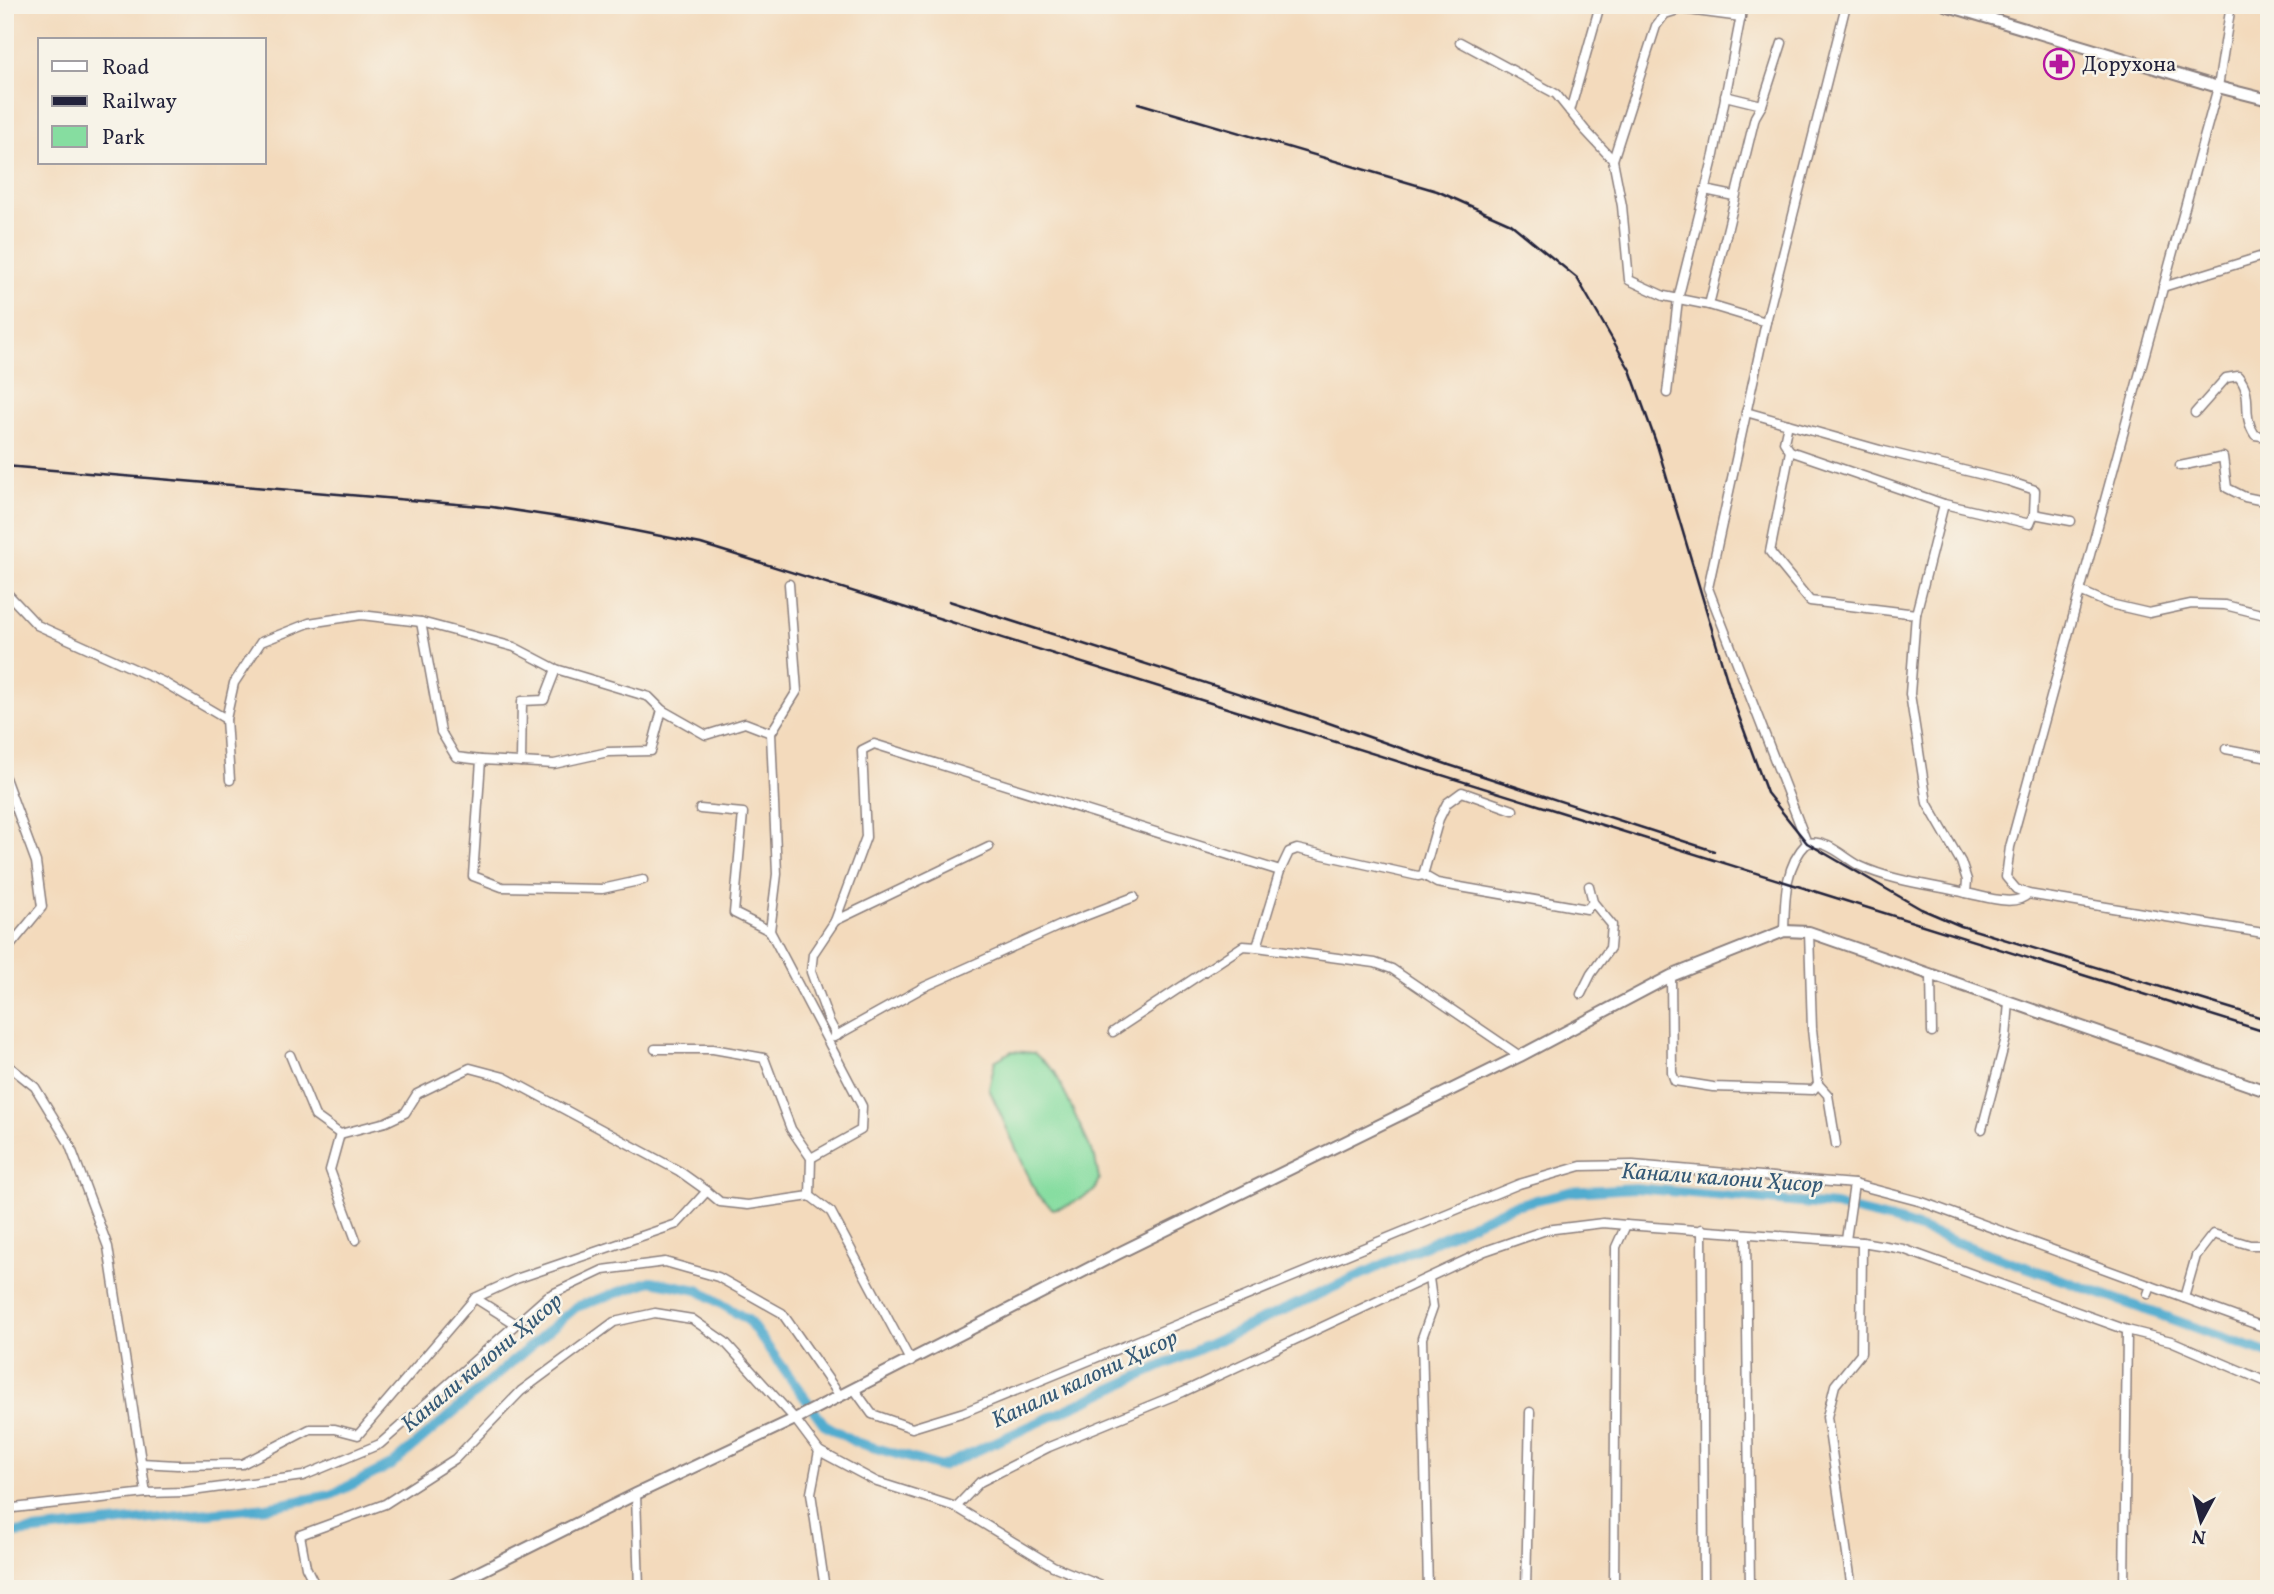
<svg xmlns="http://www.w3.org/2000/svg" width="2274" height="1594" font-family="Vollkorn,serif">
<style>
.green{fill:#86dda0;stroke:#54806e;stroke-width:2}
.lines{fill:none;stroke-linecap:round;stroke-linejoin:round}
.canal{stroke:#51accf;stroke-width:10}
.street-casing{stroke:#8a7e7c;stroke-width:11}
.secondary-casing{stroke:#8a7e7c;stroke-width:14}
.street{stroke:#fff;stroke-width:8}
.secondary{stroke:#fff;stroke-width:10}
.rail{stroke:#22223b;stroke-width:2.5}
.labels{text-anchor:middle;stroke-width:5;stroke-linejoin:round;paint-order:stroke}
.poi-label{font-size:21px;fill:#22223b;stroke:#f7f3e8;text-anchor:start}
.water-label{font-size:23px;font-style:italic;fill:#355976;stroke:#f7f3e8}
</style>
<rect width="100%" height="100%" fill="#f7f3e8"/>
<filter id="ink" filterUnits="userSpaceOnUse"><feTurbulence type="fractalNoise" baseFrequency=".0143" numOctaves="2"/><feDisplacementMap in="SourceGraphic" scale="14" xChannelSelector="R" yChannelSelector="G"/><feConvolveMatrix kernelMatrix="1 2 1 2 8 2 1 2 1" color-interpolation-filters="sRGB"/></filter>
<filter id="wash" filterUnits="userSpaceOnUse"><feTurbulence type="fractalNoise" baseFrequency=".00686" numOctaves="4" result="noise"/><feDisplacementMap in="SourceGraphic" scale="28" xChannelSelector="R" yChannelSelector="G"/><feGaussianBlur stdDeviation="1.57" result="paint"/><feColorMatrix in="noise" values="0 0 0 0 0 0 0 0 0 0 0 0 0 0 0 0 0 1.4 0 .05"/><feComposite in="paint" operator="in"/></filter>
<g filter="url(#wash)">
<rect width="100%" height="100%" fill="#f3dabc"/>
<polygon class="green" points="1012,1051 1034,1053 1055,1072 1095,1158 1099,1179 1094,1191 1069,1205 1053,1209 1037,1195 989,1089 995,1061"/>
<g class="lines">
<polyline class="canal" points="5,1534 267,1507 331,1495 393,1464 576,1307 651,1281 698,1290 748,1320 824,1424 855,1442 941,1467 1511,1206 1569,1192 1635,1188 1835,1206 1900,1222 2269,1354"/>
</g>
</g>
<g filter="url(#ink)">
<g class="lines">
<g class="street-casing">
<g id="street">
<polyline points="2231,5 2218,87 2010,847 2006,877 2016,889 2028,894 2269,934"/>
<polyline points="1460,42 1556,94 1585,130 1613,160 1622,206 1629,280 1664,296 1709,305 1766,322"/>
<polyline points="1725,96 1762,105"/>
<polyline points="1570,111 1600,5"/>
<polyline points="1613,160 1656,26 1665,14 1681,9 1741,17"/>
<polyline points="1705,190 1734,196"/>
<polyline points="2163,287 2269,254"/>
<polyline points="1709,305 1755,117 1762,105 1782,43"/>
<polyline points="1667,393 1678,299 1714,155 1743,5"/>
<path d="M1746 412 1788 424 1784 442 1790 451 1944 504 1916 614 1910 694 1927 803 1961 862 1967 880 1966 893C1983 896 2015 908 2028 894"/>
<path d="M2195 413 2226 378 2238 376C2255 396 2240 413 2255 435L2269 437"/>
<polyline points="1788,424 1880,450 2008,481 2035,490 2034,514 2030,524 1944,504"/>
<polyline points="1790,451 1770,552 1810,601 1916,614"/>
<polyline points="2180,466 2223,457 2227,488 2245,497 2269,502"/>
<polyline points="2034,514 2071,521"/>
<polyline points="789,584 797,691 771,733 777,874 770,931 862,1106 861,1130 811,1158"/>
<polyline points="5,591 37,625 163,682 226,719"/>
<polyline points="2080,591 2110,604 2149,613 2191,604 2225,605 2269,616"/>
<polyline points="421,622 441,732 456,757 481,760 473,876 502,887 602,889 643,880"/>
<polyline points="662,710 706,735 745,723 771,733"/>
<polyline points="2226,749 2269,757"/>
<polyline points="481,760 521,762 522,701 544,700 556,669"/>
<polyline points="5,778 36,862 42,907 5,952"/>
<polyline points="230,780 226,719 234,683 261,642 309,623 361,615 421,622 514,647 556,669 649,697 662,710 651,751 608,752 554,764 521,762"/>
<polyline points="700,809 743,813 734,913 770,931"/>
<path d="M1807 843C1827 839 1843 857 1860 866 1892 881 1931 885 1966 893"/>
<polyline points="1423,875 1437,883 1587,909 1593,902"/>
<polyline points="835,921 989,847"/>
<path d="M1784 931C1785 900 1784 866 1807 843L1708 588 1766 322 1846 5"/>
<polyline points="1257,947 1280,871 1289,852 1297,849 1418,876 1423,875 1439,819 1447,803 1462,792 1513,810"/>
<polyline points="1931,975 1932,1032"/>
<polyline points="1671,976 1672,1073 1675,1081 1713,1087 1813,1090 1818,1084 1812,1029 1809,932"/>
<polyline points="1581,994 1591,974 1610,948 1612,925 1593,902 1589,886"/>
<polyline points="1113,1032 1243,946 1257,947 1375,963 1392,969 1520,1056"/>
<polyline points="837,1036 829,1021 811,972 813,954 835,921 866,837 862,750 874,744 1280,871"/>
<polyline points="834,1037 924,987 1059,926 1134,897"/>
<polyline points="655,1049 713,1049 764,1058 791,1129 811,1158 810,1196"/>
<polyline points="290,1055 315,1116 340,1134"/>
<polyline points="5,1063 35,1087 69,1143 108,1247 146,1493 5,1509"/>
<polyline points="1818,1084 1828,1095 1836,1144"/>
<polyline points="1982,1129 2006,1038 2009,1002"/>
<polyline points="707,1191 720,1202 748,1205 810,1196 831,1212 911,1362"/>
<polyline points="1702,1229 1704,1589"/>
<polyline points="1746,1234 1750,1589"/>
<polyline points="1846,1240 1854,1184"/>
<polyline points="2151,1286 2269,1329"/>
<polyline points="475,1298 516,1324"/>
<polyline points="2184,1298 2196,1256 2213,1234 2250,1245 2269,1245"/>
<polyline points="2127,1330 2171,1341 2269,1383"/>
<polyline points="854,1389 872,1414 912,1428 964,1412 1519,1184 1581,1166 1633,1165 1854,1184 1922,1202 2151,1286 2148,1294"/>
<polyline points="819,1451 811,1493 825,1589"/>
<polyline points="141,1463 177,1465 242,1464 310,1429 335,1429 358,1435 475,1298 516,1279 677,1224 707,1191 679,1171 504,1077 470,1068 417,1094 405,1113 386,1122 340,1134 330,1170 356,1240"/>
<polyline points="146,1493 185,1492 303,1476 380,1444 548,1296 603,1270 665,1262 718,1277 782,1313 840,1396"/>
<polyline points="636,1494 639,1589"/>
<polyline points="956,1507 980,1482 1049,1447 1183,1392 1485,1251 1546,1230 1603,1223 1626,1225"/>
<polyline points="317,1589 306,1567 300,1535 385,1504 455,1459 521,1391 614,1322 655,1313 692,1319 725,1342 795,1419 819,1451 877,1482 956,1507 1053,1566 1109,1589"/>
<polyline points="1428,1589 1422,1338 1433,1307 1429,1278"/>
<polyline points="1526,1589 1530,1412"/>
<polyline points="1614,1589 1616,1247 1626,1225 1862,1242"/>
<polyline points="1852,1589 1827,1417 1835,1385 1861,1353 1862,1242 1903,1249 2127,1330 2124,1589"/>
</g>
</g>
<g class="secondary-casing">
<g id="secondary">
<polyline points="1945,5 2218,87 2269,100"/>
<polyline points="445,1589 636,1494 795,1419 1117,1254 1520,1056 1671,976 1784,931 1809,932 2269,1092"/>
</g>
</g>
<use href="#street" class="street"/>
<use href="#secondary" class="secondary"/>
<g class="rail">
<polyline points="1138,103 1437,191 1511,224 1577,278 1630,370 1657,445 1733,700 1767,793 1807,843 1921,909 1961,926 2269,1020"/>
<polyline points="5,466 492,507 585,521 701,544 2269,1033"/>
<polyline points="949,601 1306,715 1449,765 1714,851"/>
</g>
</g>
</g>
<defs>
<g id="pharmacy-ring" transform="scale(1.575)"><circle r="9.5" fill="#f7f3e8" stroke="#b5179e" stroke-width="1.5"/><path d="M-2-6h4v4h4v4h-4v4h-4v-4h-4v-4h4Z" fill="#b5179e"/></g>
</defs>
<g fill-rule="evenodd">
<use href="#pharmacy-ring" x="2059" y="64"/>
</g>
<g class="labels">
<g class="poi-label">
<text x="2082" y="71">Дорухона</text>
</g>
<g class="water-label">
<text transform="translate(1722 1177) rotate(4)" y="8">Канали калони Ҳисор</text>
<text transform="translate(481 1362) rotate(-40)" y="8">Канали калони Ҳисор</text>
<text transform="translate(1084 1378) rotate(-25)" y="8">Канали калони Ҳисор</text>
</g>
</g>
<rect width="2274" height="1594" fill="none" stroke="#f7f3e8" stroke-width="28"/>
<rect x="38" y="38" width="228" height="126" fill="#f7f3e8" stroke="#a29fa3" stroke-width="2"/>
<rect x="52" y="61" width="35" height="10" fill="#ffffff" stroke="#a29fa3" stroke-width="2"/>
<text x="102" y="74" font-size="21" fill="#22223b">Road</text>
<rect x="52" y="96" width="35" height="10" fill="#22223b" stroke="#a29fa3" stroke-width="2"/>
<text x="102" y="108" font-size="21" fill="#22223b">Railway</text>
<rect x="52" y="126" width="35" height="21" fill="#86dda0" stroke="#a29fa3" stroke-width="2"/>
<text x="102" y="144" font-size="21" fill="#22223b">Park</text>
<g transform="translate(2201 1521) rotate(187)" stroke="#f7f3e8" stroke-width="5" paint-order="stroke">
<path d="M0-5L12 26L0 18L-12 26Z" fill="#22223b"/>
<text y="-10" font-size="19" font-weight="bold" text-anchor="middle" fill="#22223b">N</text>
</g>
</svg>
